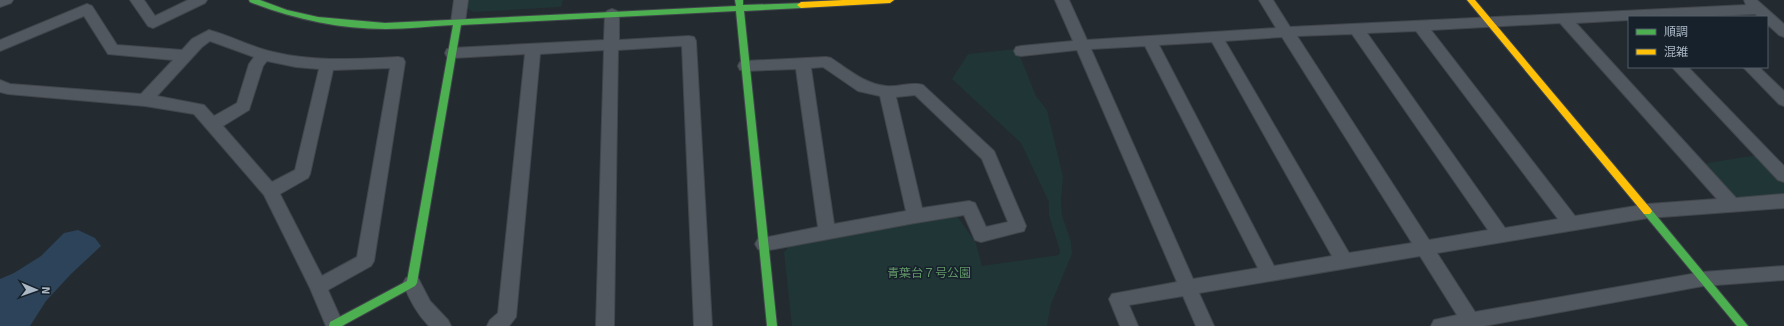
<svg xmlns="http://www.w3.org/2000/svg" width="1784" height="326" font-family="Signika,'Noto Sans JP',sans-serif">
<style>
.green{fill:#203536}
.water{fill:#2c4359}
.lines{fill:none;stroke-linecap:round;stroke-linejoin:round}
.street-casing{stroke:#40464b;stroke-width:2}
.fast-casing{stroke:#40464b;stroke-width:2}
.slow-casing{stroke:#40464b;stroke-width:2}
.street{fill:#525860;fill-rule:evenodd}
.fast{fill:#4caf50;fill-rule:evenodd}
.slow{fill:#ffc107;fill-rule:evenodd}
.labels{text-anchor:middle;stroke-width:3;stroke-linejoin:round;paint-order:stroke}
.park-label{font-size:12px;fill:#619668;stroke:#17212b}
</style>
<rect width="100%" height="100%" fill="#232a30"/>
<g class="green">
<polygon points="468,0 563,0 561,7 473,12 467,8"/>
<polygon points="1017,49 1036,96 1047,110 1063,177 1061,200 1062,215 1071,242 1072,254 1051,304 1047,326 792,326 784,252 791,244 957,216 976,243 982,266 1059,255 1060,251 1049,215 1049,202 1021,143 952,79 968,54"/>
<polygon points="1758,155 1784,182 1784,196 1739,199 1731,195 1701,164"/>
</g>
<polygon class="water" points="78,230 95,238 101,246 71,274 46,301 30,326 0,326 0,279 14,273 41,256 64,233"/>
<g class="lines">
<g class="street-casing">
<g id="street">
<polygon points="0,0 13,0 11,3 0,7"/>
<polygon points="130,0 144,0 155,16 188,0 207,0 205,3 153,28 148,26"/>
<polygon points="454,0 468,0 465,22 463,25 458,27 453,25 451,22"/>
<path d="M1055 0H1069L1087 40 1276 28 1259 0H1273L1290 27 1746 5 1744 0H1757L1784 24V37L1779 35 1767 24V17H1759L1755 14 1692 17H1629V20L1576 23 1736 198 1784 194V208L1648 218 1437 253 1475 312 1703 272 1784 266V280L1703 286 1484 326H1431L1434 320 1457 315 1420 256 1199 293 1214 326H1196L1183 296 1129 305 1138 326H1120L1109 299 1112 294 1177 282 1077 50 1021 56 1016 55 1014 51 1016 47 1021 46 1073 41ZM1560 23 1717 199 1648 204 1575 216 1431 30ZM1416 31 1558 219 1505 228 1367 33ZM1352 34 1488 230 1429 240 1297 36ZM1282 37 1412 243 1349 253 1225 41ZM1212 42 1332 256 1274 266 1159 45ZM1145 46 1258 268 1193 279 1091 49Z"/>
<path d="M87 4 92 6 117 45 182 50 192 39 209 30C231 36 251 47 273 52 314 62 356 59 398 57L403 58 405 62 374 261 371 266 328 290 344 326H326L310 288 264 195 194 114 145 106 8 94 0 92V80L10 84 141 94 173 60 108 54 84 16 0 51V40ZM210 41 254 57 249 64 237 103 214 116 204 105 157 96 202 47ZM267 61 296 67 319 69 295 170 272 182 223 126 249 110 263 66ZM390 68 357 257 322 276 280 194 308 178 310 174 333 70Z"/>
<polygon points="612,9 617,11 619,14 619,40 689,36 694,37 696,41 712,326 694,326 682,46 618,50 614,326 596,326 604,50 540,54 516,317 509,326 487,326 490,320 498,313 525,54 452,58 447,57 445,53 447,49 452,48 604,40 605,14 607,11"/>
<path d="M826 57 831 58C849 70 865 84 886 86 898 88 911 81 923 85L994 151 1026 226 1024 231 981 242 975 240 964 215 915 223 764 251 758 249 755 244 758 239 818 227 796 69 745 71 740 70 738 66 740 62 745 61ZM823 67 858 91 880 96 906 211 834 224 811 68ZM915 95 982 159 1008 222 986 227 975 203 969 201 922 208 896 97Z"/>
<polygon points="1672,67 1688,67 1784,166 1784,182 1778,180"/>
<polygon points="1743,67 1759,67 1784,91 1784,106 1779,104"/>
<path d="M412 275 418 278 430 301 448 320 451 326H429C417 314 409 299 403 283L406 278Z"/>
</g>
</g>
<g class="fast-casing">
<g id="fast">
<path d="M249 0H260L287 10 318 17 385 23 736 6 735 0H743V5L804 3 805 5 804 7 801 8 744 11 777 326H767L736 11 461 25 417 283 415 286 342 326H329L330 322 407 281 453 25C431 26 408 29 386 29 339 29 293 19 250 2Z"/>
<polygon points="1647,207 1650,208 1748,326 1737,326 1644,214 1642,211 1644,208"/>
</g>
</g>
<g class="slow-casing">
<g id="slow">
<polygon points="843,0 894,0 890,3 801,8 797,5 801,2"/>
<polygon points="1467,0 1475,0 1650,208 1652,211 1650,214 1644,214"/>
</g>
</g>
<use href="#street" class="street"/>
<use href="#fast" class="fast"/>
<use href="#slow" class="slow"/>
</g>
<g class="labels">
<g class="park-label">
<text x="929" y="277">青葉台７号公園</text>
</g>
</g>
<rect x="1628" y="16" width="140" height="52" fill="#17212b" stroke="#525d69"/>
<rect x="1636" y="29" width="20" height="6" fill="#4caf50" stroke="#525d69"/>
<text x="1664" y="36" font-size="12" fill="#aab7c5">順調</text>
<rect x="1636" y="49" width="20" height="6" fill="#ffc107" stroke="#525d69"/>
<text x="1664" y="56" font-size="12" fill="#aab7c5">混雑</text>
<g transform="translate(36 290) rotate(92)" stroke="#17212b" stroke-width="3" paint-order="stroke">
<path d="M0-3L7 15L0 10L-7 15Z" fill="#aab7c5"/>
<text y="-6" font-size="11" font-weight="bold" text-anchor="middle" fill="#aab7c5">N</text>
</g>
</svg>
